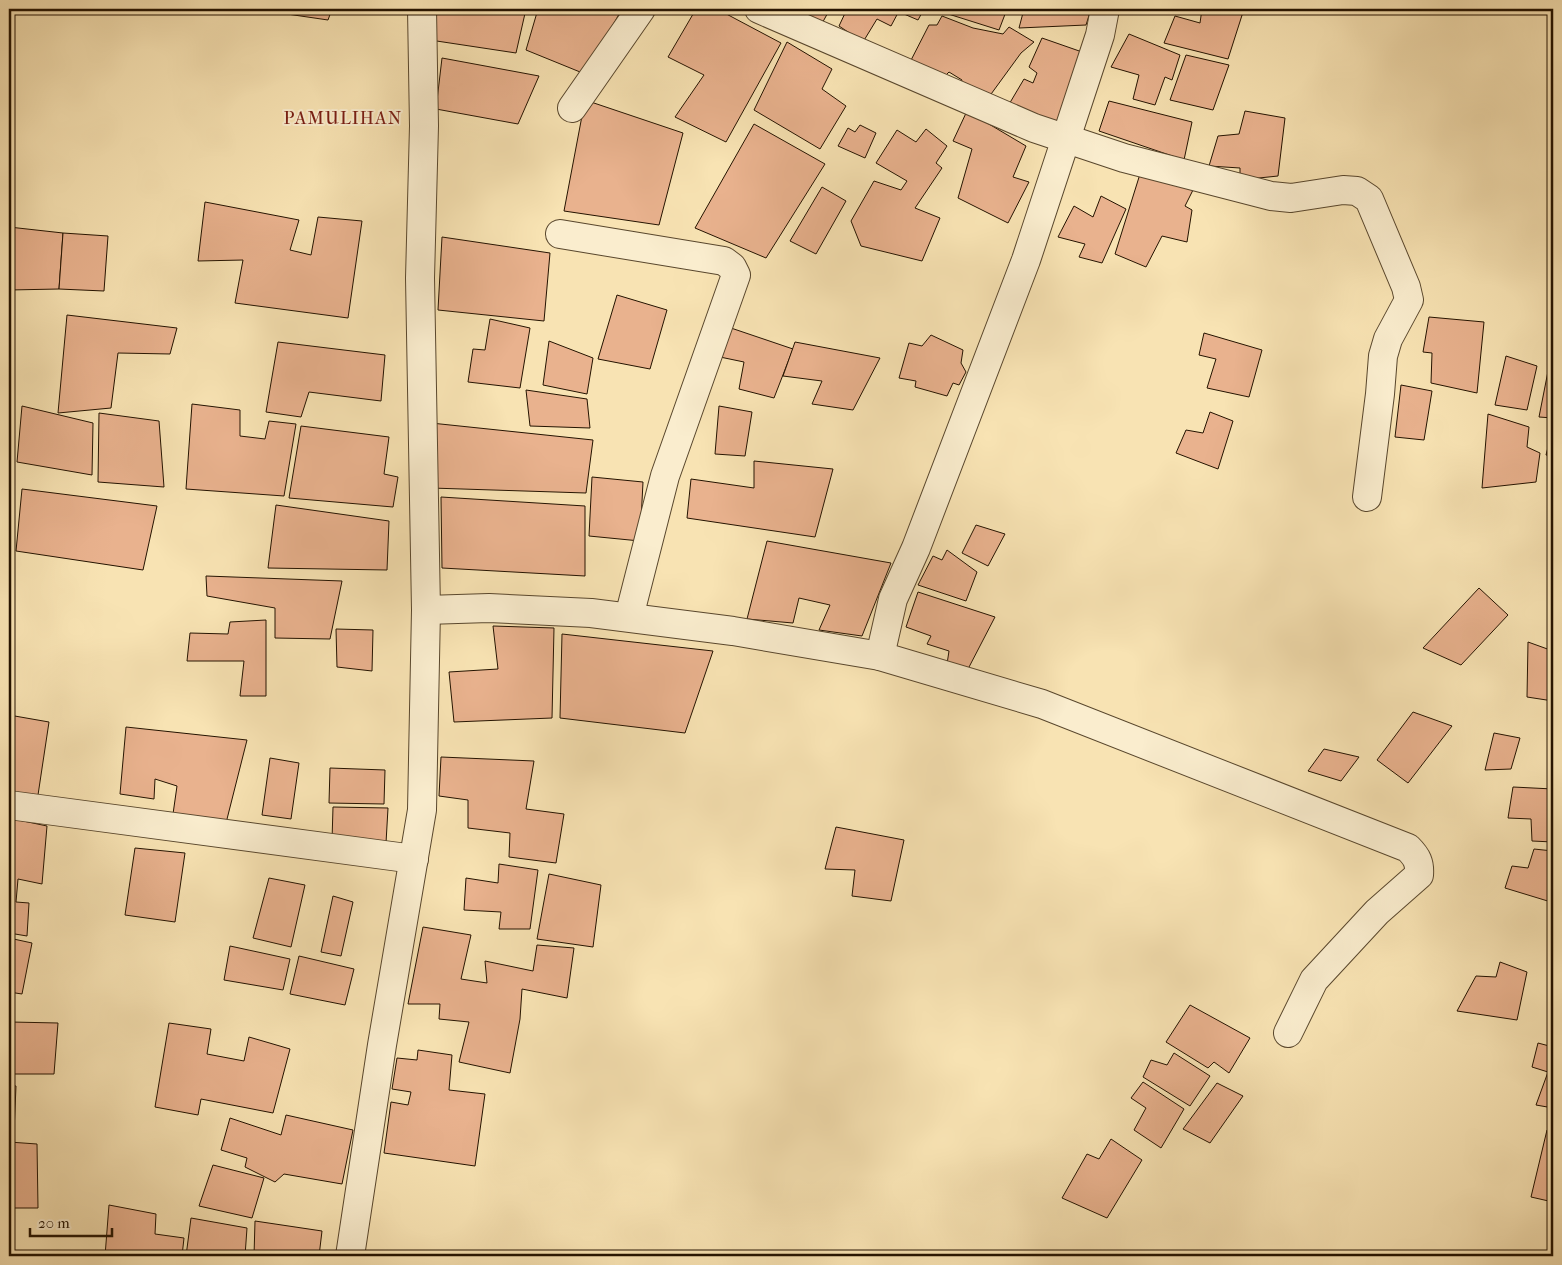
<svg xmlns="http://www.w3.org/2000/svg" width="1562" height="1265" font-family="'IM FELL French Canon',serif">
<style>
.building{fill:#e9b28e;stroke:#241300}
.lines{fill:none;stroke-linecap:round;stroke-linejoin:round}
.minor-casing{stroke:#59472d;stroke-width:30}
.minor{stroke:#faedce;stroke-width:28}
.labels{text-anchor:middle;stroke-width:4;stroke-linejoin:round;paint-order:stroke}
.quarter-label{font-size:18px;letter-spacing:1px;fill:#7a1f14;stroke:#faedce}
</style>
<rect width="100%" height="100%" fill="#f8e3b3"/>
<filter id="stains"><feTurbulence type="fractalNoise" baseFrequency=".004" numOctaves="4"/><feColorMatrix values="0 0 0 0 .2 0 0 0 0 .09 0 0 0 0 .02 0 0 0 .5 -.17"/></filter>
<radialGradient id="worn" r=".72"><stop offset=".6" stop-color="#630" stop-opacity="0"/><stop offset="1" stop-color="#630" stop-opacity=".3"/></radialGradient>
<g class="building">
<polygon points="253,9 332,9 328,20"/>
<polygon points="435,9 526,9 516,53 430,40"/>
<polygon points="538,9 622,9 585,74 526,50"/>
<polygon points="696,9 717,9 781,43 726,142 675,117 704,75 668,57"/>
<polygon points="786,9 830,9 820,27"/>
<polygon points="847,9 896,9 899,11 891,26 877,19 863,42 839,26"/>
<polygon points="904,9 924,9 918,20 904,14"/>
<polygon points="944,9 1007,9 999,30 942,12"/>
<polygon points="1024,9 1091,9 1086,25 1019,28"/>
<polygon points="1202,9 1244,9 1228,59 1164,43 1175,16 1200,23"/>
<polygon points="942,16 973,28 1003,34 1009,27 1034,42 1021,53 986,101 959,87 962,80 949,72 940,81 907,68 929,25 937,25"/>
<polygon points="1129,34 1180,55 1172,80 1165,77 1155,105 1133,99 1139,75 1111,67"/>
<polygon points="1042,38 1085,53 1063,131 1008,106 1024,79 1033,83 1037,73 1029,67"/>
<polygon points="787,42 832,69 822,89 846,106 820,149 754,110"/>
<polygon points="1186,55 1229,65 1213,110 1170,100"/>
<polygon points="442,58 539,76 518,124 436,109"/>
<polygon points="585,100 683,133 659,225 564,211"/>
<polygon points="1109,101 1192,122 1184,160 1099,131"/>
<polygon points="967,111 1026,146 1013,177 1029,182 1008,223 958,198 972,149 953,141"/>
<polygon points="1245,111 1285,118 1278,176 1240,180 1240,168 1209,166 1218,136 1239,134"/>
<polygon points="754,124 825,164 766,258 695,228"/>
<polygon points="860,125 876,133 865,158 838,146 848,128 855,132"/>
<polygon points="926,129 947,146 936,163 942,168 915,208 940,218 922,261 861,246 851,221 874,181 901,190 907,181 876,163 897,130 916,142"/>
<polygon points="1140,174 1194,188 1185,206 1192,210 1187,242 1162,236 1146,267 1115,254"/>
<polygon points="822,187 846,201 816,254 790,241"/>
<polygon points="1101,196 1126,209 1102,263 1079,257 1085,244 1058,237 1074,206 1093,217"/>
<polygon points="205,202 299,220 290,250 311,255 318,217 362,221 348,318 235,303 243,260 198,261"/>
<polygon points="9,227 63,233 59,289 9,290"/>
<polygon points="63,233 108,236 104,291 59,289"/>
<polygon points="442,237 550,253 544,321 438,310"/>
<polygon points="617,295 667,310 650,369 598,359"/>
<polygon points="67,315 177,328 170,354 118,353 111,408 58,413"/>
<polygon points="1429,317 1484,322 1477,393 1431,383 1432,353 1423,352"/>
<polygon points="490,319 530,328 520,388 468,382 473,349 485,350"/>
<polygon points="728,327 793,349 774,398 739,389 744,362 720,357"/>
<polygon points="1204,333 1262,350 1249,397 1207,388 1216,359 1199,355"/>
<polygon points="931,335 963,350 961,363 966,372 959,385 953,383 947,396 915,387 916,381 899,378 909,343 922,346"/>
<polygon points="549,341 593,358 587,394 543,385"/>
<polygon points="278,342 385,355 381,401 309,392 301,417 266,412"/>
<polygon points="795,342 880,358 853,410 812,404 822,381 783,376"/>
<polygon points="1506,356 1537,366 1527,410 1495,405"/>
<polygon points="1551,356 1553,357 1553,418 1539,417"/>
<polygon points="1401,385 1432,391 1424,440 1395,437"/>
<polygon points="526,390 587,399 590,428 530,426"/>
<polygon points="192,404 240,410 240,436 265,439 269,421 296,424 284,496 186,489"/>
<polygon points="22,406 93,423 92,475 17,462"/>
<polygon points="719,406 752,412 745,456 715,454"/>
<polygon points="1210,412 1233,421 1218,469 1176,453 1186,430 1203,433"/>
<polygon points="99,413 159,421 164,487 98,482"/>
<polygon points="1488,414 1529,427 1527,447 1540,453 1536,482 1482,488"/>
<polygon points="431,423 593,440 586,493 431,488"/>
<polygon points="301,426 389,437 384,474 398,477 393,507 289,498"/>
<polygon points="1553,428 1553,456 1546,455"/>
<polygon points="754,461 833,469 815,537 687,518 691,479 754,488"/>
<polygon points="592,477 643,482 640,541 589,536"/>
<polygon points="22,489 157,506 143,570 16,551"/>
<polygon points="441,497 585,506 585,576 442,568"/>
<polygon points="276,505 389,521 387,570 268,568"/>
<polygon points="976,525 1005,534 988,566 962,553"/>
<polygon points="767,541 891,563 862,636 819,630 830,605 799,598 793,623 747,619"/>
<polygon points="947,550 977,572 966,601 918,585 933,556 942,560"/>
<polygon points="206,576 342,581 330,639 275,638 275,608 207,596"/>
<polygon points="1479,588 1508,615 1461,665 1423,648"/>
<polygon points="918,592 995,617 968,669 947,664 949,651 927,644 931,636 906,627"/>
<polygon points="266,620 266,696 240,696 244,661 187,661 190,633 228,634 230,622"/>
<polygon points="493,626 554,628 552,718 454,722 449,672 498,669"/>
<polygon points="336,629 373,630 372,671 337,667"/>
<polygon points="562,634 713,651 685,733 560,718"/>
<polygon points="1528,642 1553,651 1553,701 1527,697"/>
<polygon points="1413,712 1452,726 1408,783 1377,760"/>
<polygon points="9,715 49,722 38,795 9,792"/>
<polygon points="126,727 247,740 225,827 172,821 177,786 155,779 154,799 120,794"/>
<polygon points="1494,733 1520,738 1511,769 1485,770"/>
<polygon points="1324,749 1359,757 1341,781 1308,771"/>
<polygon points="441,757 534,761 526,809 564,814 556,863 509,857 510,833 468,828 468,800 439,796"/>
<polygon points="270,758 299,763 291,819 262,815"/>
<polygon points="330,768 385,770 384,804 329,803"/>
<polygon points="1513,787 1553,789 1553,842 1532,841 1531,819 1508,818"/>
<polygon points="333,807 388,808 386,843 332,841"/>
<polygon points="9,818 47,826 42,884 18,879 16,902 29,903 27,936 9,933"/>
<polygon points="836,827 904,840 891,901 852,896 855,870 825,869"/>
<polygon points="135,848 185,853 175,922 125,915"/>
<polygon points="1534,849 1553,851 1551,902 1505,888 1512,866 1528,868"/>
<polygon points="499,864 538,870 530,929 499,929 501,912 464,910 466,878 498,883"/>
<polygon points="549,874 601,885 593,947 537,939"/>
<polygon points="269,878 305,885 291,947 253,938"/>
<polygon points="333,896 353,902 341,956 321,952"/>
<polygon points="423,927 471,935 461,979 487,983 485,961 533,971 537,945 574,948 567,998 522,989 520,1019 510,1073 459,1062 469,1022 439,1019 440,1004 408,1004"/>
<polygon points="9,938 32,943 22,994 9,992"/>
<polygon points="230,946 290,959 283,990 224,980"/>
<polygon points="299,956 354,969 345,1005 290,994"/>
<polygon points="1500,962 1527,972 1517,1020 1457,1011 1476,976 1496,977"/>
<polygon points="1190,1005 1250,1038 1229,1073 1214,1062 1208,1068 1166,1042"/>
<polygon points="11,1022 58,1023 54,1074 9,1074"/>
<polygon points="169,1023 211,1029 207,1054 244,1061 249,1037 290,1049 273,1113 201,1099 198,1115 155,1107"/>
<polygon points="1538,1043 1553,1047 1553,1108 1536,1105 1548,1072 1532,1067"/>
<polygon points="418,1050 452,1055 449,1090 485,1094 475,1166 384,1153 391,1102 408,1105 411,1092 392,1089 397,1058 417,1060"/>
<polygon points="1174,1053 1210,1076 1190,1106 1143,1077 1151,1060 1167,1065"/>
<polygon points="1143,1082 1184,1109 1161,1148 1134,1130 1146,1108 1131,1098"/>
<polygon points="1217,1083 1243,1096 1210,1143 1183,1129"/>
<polygon points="9,1085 16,1086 14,1132 9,1132"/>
<polygon points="286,1115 353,1130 342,1184 284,1174 275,1182 245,1167 247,1158 221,1150 230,1118 281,1135"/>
<polygon points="1547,1130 1553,1131 1553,1202 1531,1197"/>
<polygon points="1111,1139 1142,1160 1107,1218 1062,1198 1087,1154 1099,1159"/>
<polygon points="9,1142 37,1144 38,1208 9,1208"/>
<polygon points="213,1165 264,1178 252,1218 199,1206"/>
<polygon points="109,1205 156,1214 155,1234 184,1238 182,1256 105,1256"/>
<polygon points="191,1218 247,1228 245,1256 186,1256"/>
<polygon points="255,1221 322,1231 319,1256 254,1256"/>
</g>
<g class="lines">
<g class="minor-casing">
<g id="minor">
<polyline points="759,9 1034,128 1124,158 1271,196 1291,198 1343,190 1357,191 1369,199 1406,287 1409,300 1388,339 1383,356 1380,394 1367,497"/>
<polyline points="572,108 641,9"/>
<polyline points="560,234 724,261 732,267 736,275 665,476 629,617"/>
<path d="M426 610 489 608 591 613 733 631 880 656 1042 704 1408 848C1417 857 1420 863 1419 875L1377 912 1314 980 1288 1033"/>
<polyline points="880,656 893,599 916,548 1026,260 1100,35 1105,9"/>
<polyline points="9,805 414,859"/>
<polyline points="350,1256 382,1045 422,810 426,610 420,278 424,126 422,9"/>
</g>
</g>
<use href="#minor" class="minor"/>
</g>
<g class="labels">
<g class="quarter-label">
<text x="343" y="124">PAMULIHAN</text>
</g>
</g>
<rect width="1562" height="1265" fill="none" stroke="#f8e3b3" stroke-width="30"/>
<rect x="10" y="10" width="1542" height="1245" fill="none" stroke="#241300" stroke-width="2.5"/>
<rect x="15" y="15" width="1532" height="1235" fill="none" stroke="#241300"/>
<path d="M30 1228v8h82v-8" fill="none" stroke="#241300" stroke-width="2.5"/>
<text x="38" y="1228" font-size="15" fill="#241300" stroke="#faedce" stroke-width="4" paint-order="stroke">20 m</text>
<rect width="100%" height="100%" filter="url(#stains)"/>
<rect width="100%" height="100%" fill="url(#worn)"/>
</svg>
